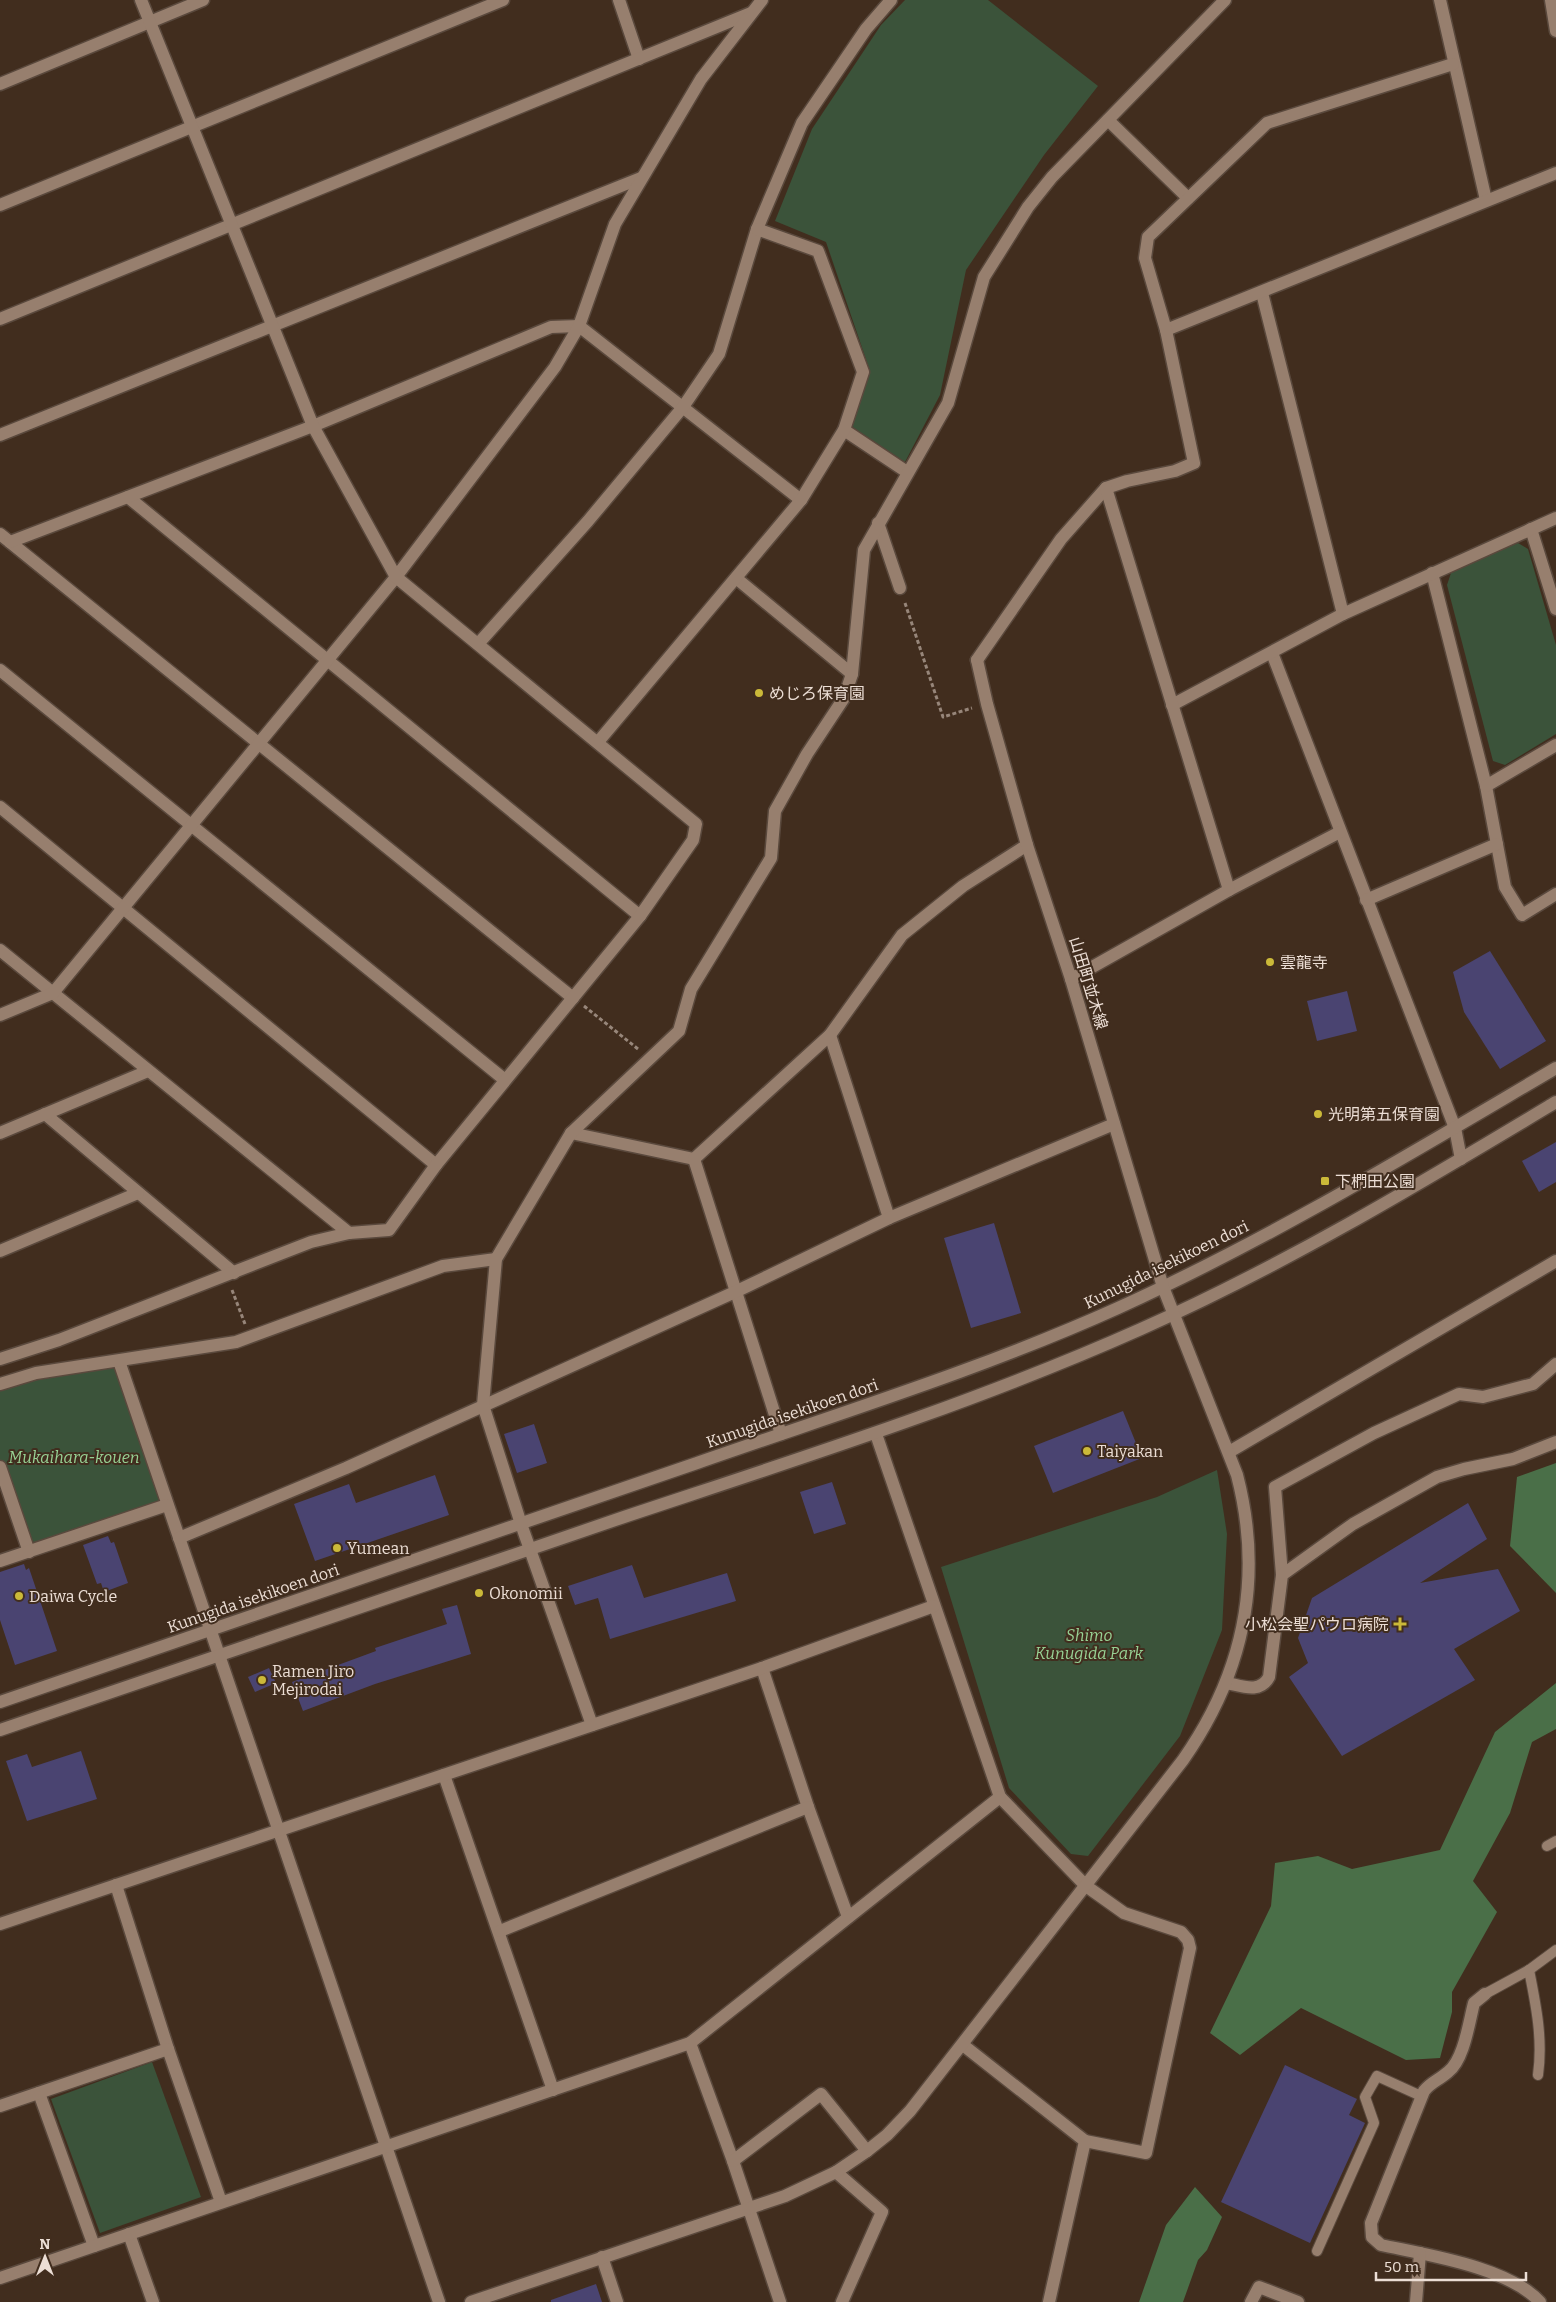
<svg xmlns="http://www.w3.org/2000/svg" width="1556" height="2302" font-family="Bitter,'Noto Sans JP',serif">
<style>
.green{fill:#3b533a}
.forest{fill:#4a6f48}
.building{fill:#4a4471}
.lines{fill:none;stroke-linecap:round;stroke-linejoin:round}
.lane-casing{stroke:#5a493d;stroke-width:12}
.street-casing{stroke:#5a493d;stroke-width:15}
.secondary-casing{stroke:#5a493d;stroke-width:15}
.path{stroke:#97867a;stroke-width:3;stroke-dasharray:4 2.5;stroke-linecap:butt}
.lane{stroke:#977f6e;stroke-width:10}
.street{stroke:#977f6e;stroke-width:12}
.secondary{stroke:#977f6e;stroke-width:12}
.poi-dot{fill:#cbb939;stroke:#412d1e;stroke-width:2}
.labels{text-anchor:middle;stroke-width:4;stroke-linejoin:round;paint-order:stroke}
.poi-label{font-size:16px;fill:#ecded5;stroke:#412d1e;text-anchor:start}
.street-label{font-size:16px;fill:#ecded5;stroke:#412d1e}
.park-label{font-size:16px;font-style:italic;fill:#97d194;stroke:#412d1e}
</style>
<rect width="100%" height="100%" fill="#412d1e"/>
<g class="green">
<polygon points="905,0 988,0 1098,86 1044,155 966,270 940,395 905,462 851,426 870,371 826,242 775,221 812,129 881,25"/>
<polygon points="1518,543 1528,549 1556,645 1556,734 1505,765 1493,761 1447,585 1452,570"/>
<polygon points="119,1361 167,1505 29,1552 0,1467 0,1384"/>
<polygon points="1217,1470 1227,1534 1222,1630 1180,1736 1088,1856 1071,1854 1009,1788 941,1567 1157,1497"/>
<polygon points="152,2062 201,2197 100,2233 51,2099"/>
</g>
<g class="forest">
<polygon points="1556,1463 1556,1593 1510,1546 1517,1477"/>
<polygon points="1556,1683 1556,1729 1532,1742 1510,1813 1473,1881 1497,1912 1452,1992 1452,2012 1440,2058 1406,2060 1301,2008 1240,2055 1210,2033 1271,1906 1275,1863 1318,1856 1352,1869 1440,1850 1495,1732"/>
<polygon points="1195,2187 1222,2217 1207,2250 1198,2260 1183,2302 1139,2302 1166,2225"/>
</g>
<g class="building">
<polygon points="1490,951 1546,1041 1500,1069 1464,1012 1453,972"/>
<polygon points="1347,991 1357,1031 1317,1041 1307,1001"/>
<polygon points="1556,1142 1556,1182 1539,1192 1522,1161"/>
<polygon points="994,1223 1021,1313 971,1328 944,1238"/>
<polygon points="1123,1411 1142,1458 1053,1493 1034,1446"/>
<polygon points="534,1424 547,1463 517,1473 504,1434"/>
<polygon points="435,1475 449,1515 315,1561 294,1504 349,1484 356,1503"/>
<polygon points="832,1482 846,1524 814,1534 800,1492"/>
<polygon points="1468,1503 1487,1539 1420,1583 1498,1569 1520,1611 1454,1649 1475,1680 1342,1756 1289,1677 1308,1663 1298,1638 1312,1598"/>
<polygon points="108,1536 111,1543 114,1542 128,1583 104,1592 101,1583 97,1584 83,1545"/>
<polygon points="24,1564 26,1570 29,1568 57,1651 15,1665 0,1620 0,1572"/>
<polygon points="632,1565 644,1598 727,1573 736,1601 610,1639 598,1598 575,1605 568,1586"/>
<polygon points="457,1605 471,1654 375,1684 303,1711 292,1682 376,1651 375,1648 447,1624 442,1609"/>
<polygon points="269,1668 276,1683 255,1692 248,1677"/>
<polygon points="81,1751 97,1799 27,1821 6,1761 27,1754 32,1767"/>
<polygon points="1285,2065 1357,2099 1349,2115 1365,2123 1310,2243 1221,2202"/>
<polygon points="596,2284 602,2302 551,2302 551,2300"/>
</g>
<g class="lines">
<g class="lane-casing">
<g id="lane">
<polyline points="1547,1846 1556,1841"/>
<path d="M1529 1970C1536 2005 1543 2039 1538 2075"/>
<polyline points="1485,1994 1529,1970 1556,1950"/>
<polyline points="1317,2251 1374,2123 1365,2097 1377,2076 1421,2096"/>
</g>
</g>
<g class="street-casing">
<g id="street">
<polyline points="619,0 639,59"/>
<polyline points="1440,0 1486,200"/>
<polyline points="1551,0 1556,31"/>
<polyline points="0,84 203,0"/>
<polyline points="1108,120 1188,198"/>
<polyline points="0,205 503,0"/>
<polyline points="1262,293 1343,614"/>
<polyline points="0,319 751,13"/>
<polyline points="1166,330 1556,173"/>
<polyline points="844,430 907,472"/>
<polyline points="0,435 641,178"/>
<polyline points="128,497 640,916"/>
<polyline points="878,523 900,588"/>
<polyline points="1531,529 1556,609"/>
<polyline points="0,534 573,998"/>
<polyline points="10,542 313,426 551,327 579,326 801,500"/>
<polyline points="1432,573 1486,786 1505,887 1522,915 1556,894"/>
<polyline points="736,578 852,674"/>
<polyline points="478,644 588,521 683,407 719,354 757,229 802,123 866,29 891,0"/>
<polyline points="1272,653 1455,1128 1461,1159"/>
<polyline points="977,660 1061,539 1106,488 1127,481 1175,471 1194,463 1166,330 1145,258 1148,237 1267,123 1453,64"/>
<polyline points="0,670 505,1080"/>
<polyline points="1172,705 1343,614 1556,518"/>
<polyline points="598,742 801,500 844,430 863,372 818,251 757,229"/>
<polyline points="1486,786 1556,745"/>
<polyline points="0,807 436,1165"/>
<polyline points="1229,890 1340,832"/>
<polyline points="1366,900 1497,844"/>
<polyline points="0,950 349,1233"/>
<polyline points="1071,979 1229,890 1106,488"/>
<polyline points="0,1015 53,993 396,577 555,367 579,326 615,224 701,79 762,0"/>
<polyline points="830,1035 889,1218"/>
<polyline points="45,1114 234,1273"/>
<polyline points="0,1133 148,1071"/>
<polyline points="571,1133 694,1159"/>
<polyline points="0,1251 138,1193"/>
<polyline points="0,1359 59,1340 311,1242 349,1233 389,1230 436,1165 640,916 693,840 696,824 396,577 313,426 141,0"/>
<polyline points="119,1361 439,2302"/>
<polyline points="0,1384 36,1373 236,1342 443,1266 496,1259"/>
<polyline points="781,1434 694,1159 830,1035 902,935 963,886 1027,845"/>
<polyline points="876,1434 1000,1797 1086,1886 1124,1913 1181,1932 1188,1940 1190,1948 1146,2153 1085,2141"/>
<polyline points="1229,1452 1556,1261"/>
<polyline points="0,1467 29,1552"/>
<polyline points="179,1538 346,1468 735,1292 889,1218 1114,1124"/>
<polyline points="0,1561 167,1505"/>
<polyline points="1282,1575 1275,1487 1374,1433 1459,1394 1483,1397 1533,1384 1556,1364"/>
<polyline points="762,1668 808,1807 848,1917"/>
<path d="M1227 1683C1242 1686 1260 1694 1269 1677L1282 1575 1353 1524 1437 1477 1464 1469 1513 1459 1556 1442"/>
<polyline points="592,1725 521,1524 483,1405 496,1259 571,1133 679,1031 691,989 771,858 775,811 807,754 844,698 852,674 864,550 948,403 984,277 1028,207 1052,177 1225,0"/>
<polyline points="444,1775 553,2090"/>
<polyline points="116,1885 168,2049 221,2202"/>
<polyline points="0,1924 762,1668 934,1606"/>
<polyline points="500,1931 808,1807"/>
<path d="M1485 1994 1474 2003C1469 2022 1464 2060 1448 2072 1439 2080 1431 2082 1424 2091L1371 2223 1372 2237 1381 2245C1427 2255 1508 2267 1540 2302"/>
<polyline points="690,2043 733,2161 780,2302"/>
<polyline points="963,2045 1085,2141 1049,2302"/>
<polyline points="39,2093 94,2246"/>
<polyline points="0,2106 168,2049"/>
<polyline points="733,2161 821,2094 867,2151"/>
<polyline points="836,2172 882,2212 842,2302"/>
<polyline points="129,2234 153,2302"/>
<polyline points="602,2257 617,2302"/>
<polyline points="0,2278 690,2043 1000,1797"/>
<polyline points="1251,2302 1259,2287 1298,2302"/>
<polyline points="1416,2302 1420,2253"/>
</g>
</g>
<g class="secondary-casing">
<g id="secondary">
<path d="M0 1702C233 1623 465 1543 697 1463 837 1414 983 1369 1118 1308 1270 1239 1413 1152 1556 1068"/>
<path d="M0 1730C208 1660 416 1588 624 1517 798 1459 973 1404 1141 1329 1285 1265 1421 1183 1556 1102"/>
<path d="M471 2302 785 2196 836 2172 867 2151 887 2135 910 2111 1183 1760C1244 1673 1264 1579 1237 1475L1163 1287 1071 979 1027 845 987 704 977 660"/>
</g>
</g>
<g class="path">
<polyline points="905,603 943,717 972,708"/>
<polyline points="584,1006 638,1049"/>
<polyline points="232,1290 245,1324"/>
</g>
<use href="#lane" class="lane"/>
<use href="#street" class="street"/>
<use href="#secondary" class="secondary"/>
</g>
<g class="poi-dot">
<circle cx="759" cy="693" r="5"/>
<circle cx="1270" cy="962" r="5"/>
<circle cx="1318" cy="1114" r="5"/>
<rect x="1320" y="1176" width="10" height="10" rx="2.5"/>
<circle cx="1087" cy="1451" r="5"/>
<circle cx="337" cy="1548" r="5"/>
<circle cx="479" cy="1593" r="5"/>
<circle cx="19" cy="1596" r="5"/>
<path d="M1397.5 1616.5h5v5h5v5h-5v5h-5v-5h-5v-5h5z"/>
<circle cx="262" cy="1680" r="5"/>
</g>
<g class="labels">
<g class="poi-label">
<text x="769" y="699">めじろ保育園</text>
<text x="1280" y="968">雲龍寺</text>
<text x="1328" y="1120">光明第五保育園</text>
<text x="1335" y="1187">下椚田公園</text>
<text x="1097" y="1457">Taiyakan</text>
<text x="347" y="1554">Yumean</text>
<text x="489" y="1599">Okonomii</text>
<text x="29" y="1602">Daiwa Cycle</text>
<text x="1389" y="1630" text-anchor="end">小松会聖パウロ病院</text>
<text x="272" y="1677">Ramen Jiro<tspan x="272" dy="18">Mejirodai</tspan></text>
</g>
<g class="street-label">
<text transform="translate(1089 983) rotate(73)" y="6">山田町並木線</text>
<text transform="translate(1166 1264) rotate(-26)" y="6">Kunugida isekikoen dori</text>
<text transform="translate(792 1413) rotate(-19)" y="6">Kunugida isekikoen dori</text>
<text transform="translate(253 1598) rotate(-19)" y="6">Kunugida isekikoen dori</text>
</g>
<g class="park-label">
<text x="74" y="1463">Mukaihara-kouen</text>
<text x="1089" y="1641">Shimo<tspan x="1089" dy="18">Kunugida Park</tspan></text>
</g>
</g>
<g transform="translate(45 2257)" stroke="#412d1e" stroke-width="4" paint-order="stroke">
<path d="M0-4L9 19L0 12L-9 19Z" fill="#ecded5"/>
<text y="-8" font-size="14" font-weight="bold" text-anchor="middle" fill="#ecded5">N</text>
</g>
<path d="M1376 2272v8h150v-8" fill="none" stroke="#ecded5" stroke-width="2.5"/>
<text x="1384" y="2272" font-size="15" fill="#ecded5" stroke="#412d1e" stroke-width="4" paint-order="stroke">50 m</text>
</svg>
